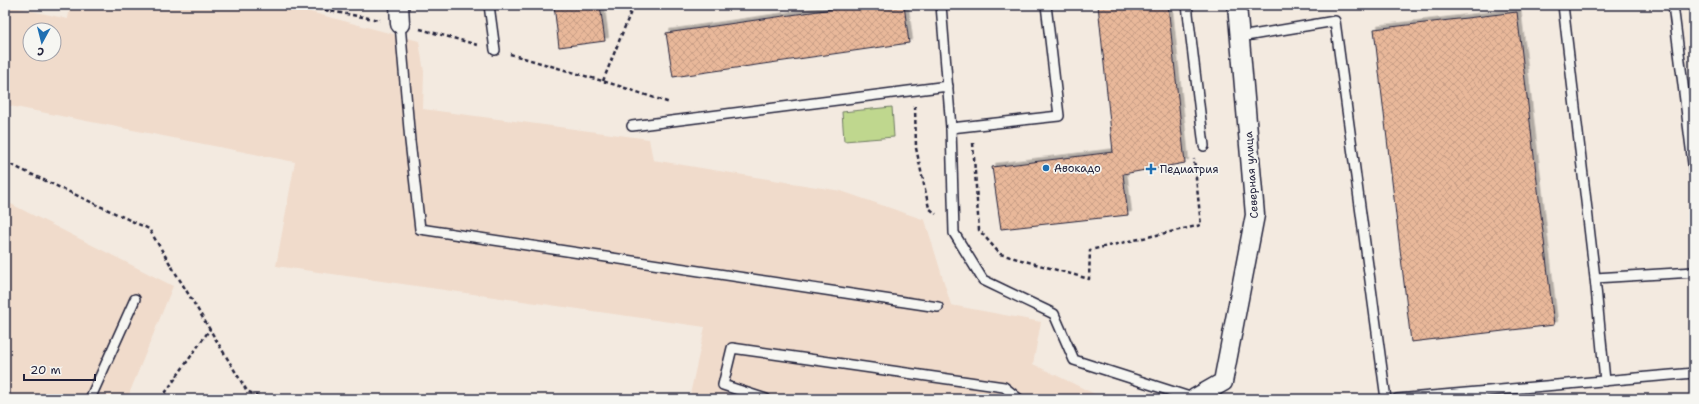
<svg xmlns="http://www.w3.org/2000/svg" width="1699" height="404" font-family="'Shantell Sans',sans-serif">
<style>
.built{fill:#f0dbcb;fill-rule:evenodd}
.park{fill:#bfd78e;stroke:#707c64}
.building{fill:url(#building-cross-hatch);stroke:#22223b;filter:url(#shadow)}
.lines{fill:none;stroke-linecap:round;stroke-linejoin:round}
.lane-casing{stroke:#22223b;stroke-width:12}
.street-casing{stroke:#22223b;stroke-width:21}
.path{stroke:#22223b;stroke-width:2.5;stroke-dasharray:4 3;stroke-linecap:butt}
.lane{stroke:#f6f6f2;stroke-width:9}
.street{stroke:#f6f6f2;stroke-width:18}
.poi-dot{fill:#1f6fb2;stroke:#f6f6f2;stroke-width:1.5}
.labels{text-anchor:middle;stroke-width:3.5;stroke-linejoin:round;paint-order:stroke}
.poi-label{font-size:11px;fill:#22223b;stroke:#f6f6f2;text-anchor:start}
.street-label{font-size:11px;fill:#22223b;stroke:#f6f6f2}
</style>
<defs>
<pattern id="building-cross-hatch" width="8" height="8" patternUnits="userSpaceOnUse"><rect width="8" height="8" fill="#e9b89a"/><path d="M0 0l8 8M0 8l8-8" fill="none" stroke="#c89e86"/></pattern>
<filter id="shadow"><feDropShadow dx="3.5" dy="-3.5" stdDeviation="0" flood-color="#0004"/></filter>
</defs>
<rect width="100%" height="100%" fill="#f3eae0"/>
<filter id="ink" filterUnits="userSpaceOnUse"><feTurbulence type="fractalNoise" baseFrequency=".025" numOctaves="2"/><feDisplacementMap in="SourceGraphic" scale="8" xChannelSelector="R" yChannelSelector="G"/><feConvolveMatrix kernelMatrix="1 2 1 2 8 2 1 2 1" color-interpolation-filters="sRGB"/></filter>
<g filter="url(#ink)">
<g class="built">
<path d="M5 5 68 19 70 5H284L419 41 424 72 423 109 649 139 653 160 841 191 925 220 951 305 1041 322 1033 364 1105 399H689L705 327 276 266 295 162 5 105ZM30 30H54V54H30Z"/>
<polygon points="5,201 173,286 127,399 5,399"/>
</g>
<polygon class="park" points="892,107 894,137 844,141 842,112"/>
<g class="building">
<polygon points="554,5 600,5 605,41 559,47"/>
<polygon points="860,5 904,5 909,43 673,77 666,33"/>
<polygon points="1098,5 1168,5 1185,163 1123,174 1128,215 1001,229 992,167 1113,152"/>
<polygon points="1517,12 1554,325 1411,342 1374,29"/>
</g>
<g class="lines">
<g class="lane-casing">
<g id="lane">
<polyline points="489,5 495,50"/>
<polyline points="941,5 951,128 1059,116 1046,5"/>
<polyline points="1187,5 1204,146"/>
<polyline points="1563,5 1595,278"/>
<polyline points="1673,5 1694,172"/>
<polyline points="400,24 410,141 420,229 938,307"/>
<polyline points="1240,37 1335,21 1386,399"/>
<polyline points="632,126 948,86"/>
<polyline points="951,128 954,233 983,280 1054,314 1074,360 1196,399"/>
<polyline points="1605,381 1595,278 1694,272"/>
<polyline points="90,399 135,299"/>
<polyline points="766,399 723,385 732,348 1004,387 1019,399"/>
<polyline points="1397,399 1694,373"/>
</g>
</g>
<g class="street-casing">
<g id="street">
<polyline points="399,5 400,24"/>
<polyline points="1195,398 1223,382 1255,215 1237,5"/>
</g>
</g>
<g class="path">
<polyline points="297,5 380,20"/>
<polyline points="420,29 478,45"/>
<polyline points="510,54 616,85 670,103"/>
<polyline points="603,81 630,14 631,5"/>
<polyline points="915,106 916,148 929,208 936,214"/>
<polyline points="973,143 979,230 1000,254 1089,279 1090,250 1201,225 1194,159"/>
<polyline points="5,162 149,229 247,391 264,399"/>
<polyline points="161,399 210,329"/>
</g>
<use href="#lane" class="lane"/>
<use href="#street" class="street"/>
</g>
</g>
<g class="poi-dot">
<circle cx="1046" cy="168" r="4"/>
<path d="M1149 163h4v4h4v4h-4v4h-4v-4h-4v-4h4z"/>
</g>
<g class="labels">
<g class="poi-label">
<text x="1054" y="172">Авокадо</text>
<text x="1160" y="173">Педиатрия</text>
</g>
<g class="street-label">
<text transform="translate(1251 175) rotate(-94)" y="4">Северная улица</text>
</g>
</g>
<rect width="1699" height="404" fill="none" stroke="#f6f6f2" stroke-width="20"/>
<rect x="10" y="10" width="1679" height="384" fill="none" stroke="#22223b" stroke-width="1.5" filter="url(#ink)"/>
<g transform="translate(42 42) rotate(187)"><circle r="19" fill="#f6f6f2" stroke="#a1a1a9"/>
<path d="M0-3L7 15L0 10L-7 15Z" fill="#1f6fb2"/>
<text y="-6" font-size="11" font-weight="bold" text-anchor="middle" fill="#22223b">С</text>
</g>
<path d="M24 374v6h71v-6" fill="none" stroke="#22223b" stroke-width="2"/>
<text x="30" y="374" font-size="12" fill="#22223b" stroke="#f6f6f2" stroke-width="3" paint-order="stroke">20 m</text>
</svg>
